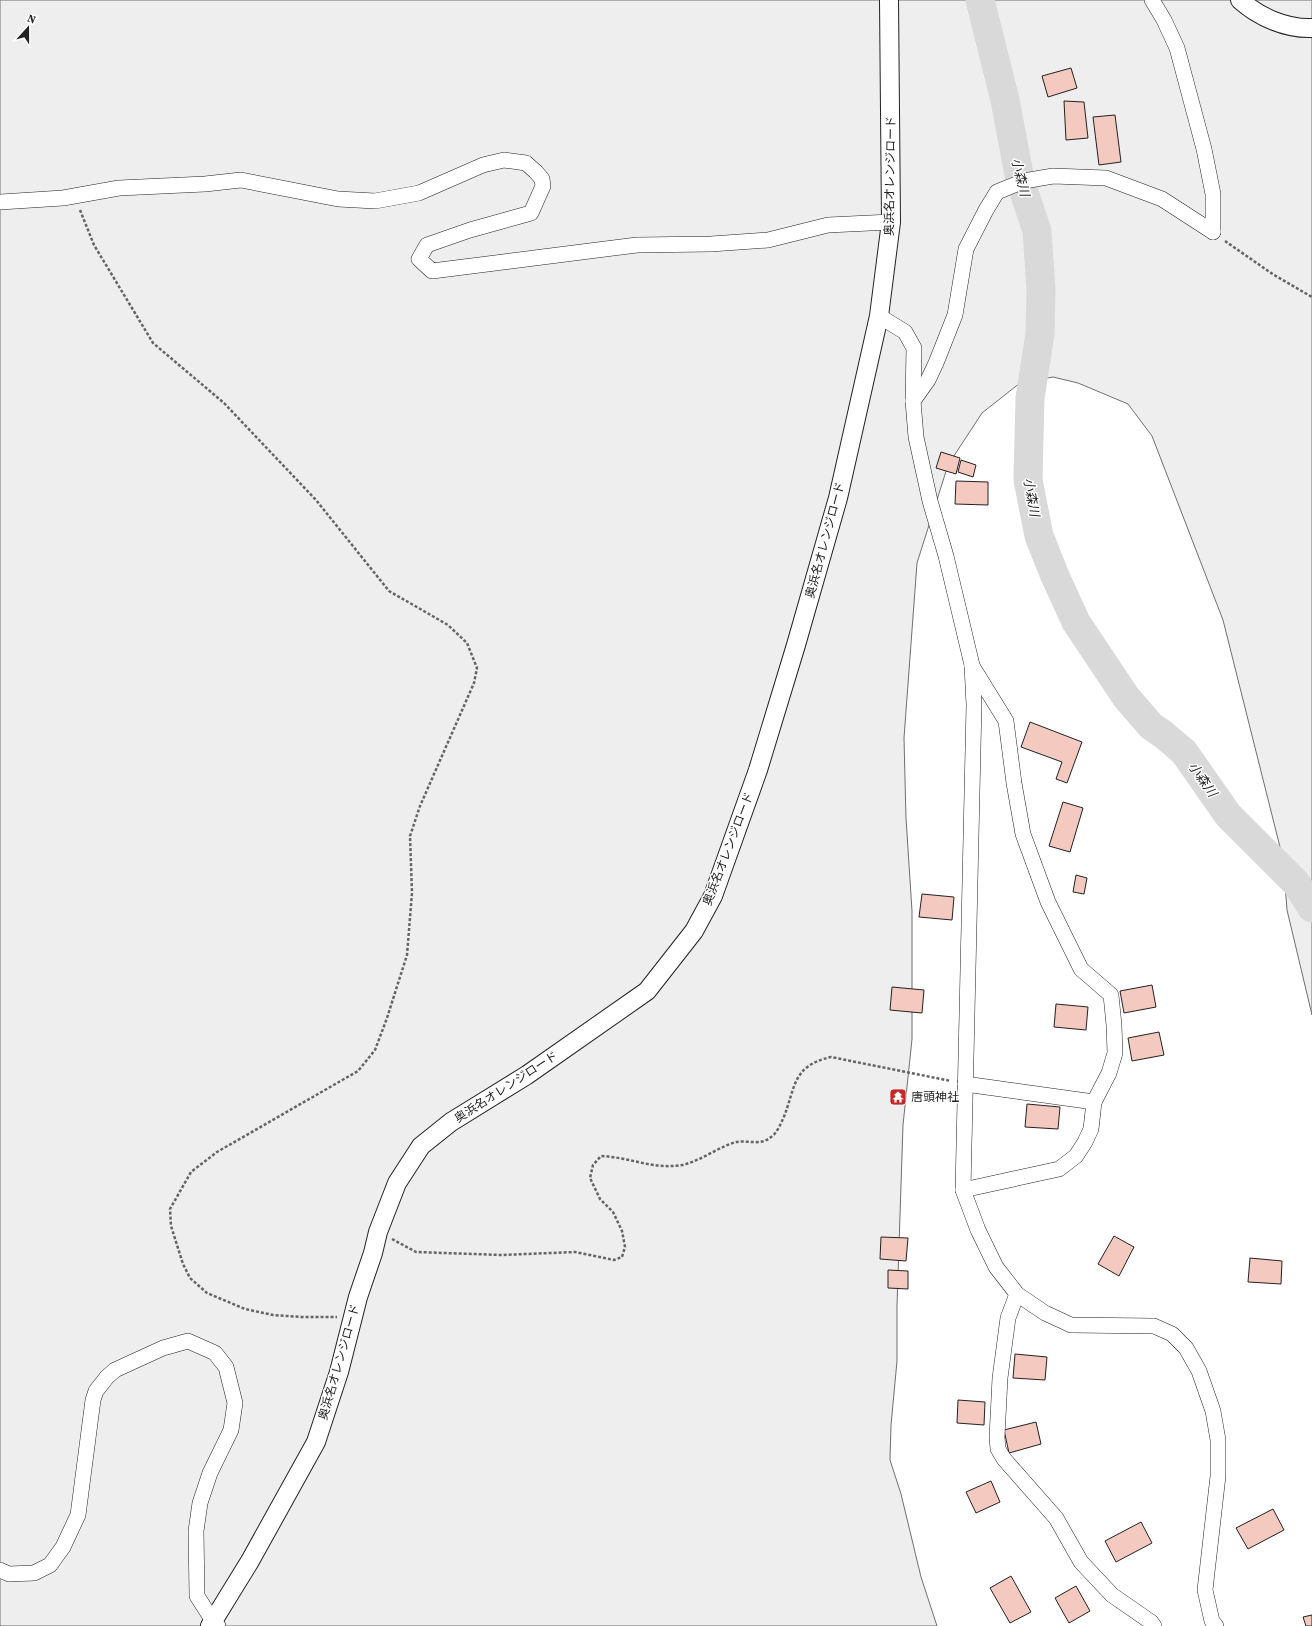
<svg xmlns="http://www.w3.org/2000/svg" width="1312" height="1626" font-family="'Source Serif 4','Noto Sans JP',serif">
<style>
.green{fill:#eee;stroke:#6f6f6f}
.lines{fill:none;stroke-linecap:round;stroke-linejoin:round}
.river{stroke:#d9d9d9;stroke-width:29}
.building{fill:#f3c9c0;stroke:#222}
.minor-casing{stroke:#222;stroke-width:16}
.tertiary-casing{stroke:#222;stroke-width:20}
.path{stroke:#646464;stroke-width:2.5;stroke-dasharray:3 2;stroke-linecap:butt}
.minor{stroke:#fff;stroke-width:15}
.tertiary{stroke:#fff;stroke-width:18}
.labels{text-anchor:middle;stroke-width:3;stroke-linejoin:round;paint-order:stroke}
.street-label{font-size:12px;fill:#222;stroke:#fff}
.poi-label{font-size:12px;fill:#222;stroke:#fff;text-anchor:start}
.water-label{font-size:13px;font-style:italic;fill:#222;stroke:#fff}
</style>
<rect width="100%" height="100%" fill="#fff"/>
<polygon class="green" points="0,0 1312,0 1312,1015 1287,910 1283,859 1223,620 1152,436 1128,404 1078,383 1053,377 1020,383 982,413 948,465 917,563 904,738 906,818 912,911 912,1039 903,1125 897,1306 897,1361 891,1425 890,1460 901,1494 921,1577 937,1626 0,1626"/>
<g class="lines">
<polyline class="river" points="980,0 1005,100 1020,180 1037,231 1041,289 1040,334 1030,398 1028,480 1039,536 1055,576 1076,622 1126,697 1151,726 1164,735 1184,752 1228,815 1296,883 1312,908"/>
</g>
<g class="building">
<polygon points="1071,68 1077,88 1048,97 1042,76"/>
<polygon points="1064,101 1084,102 1088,138 1066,140"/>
<polygon points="1115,115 1121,162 1099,165 1093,117"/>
<polygon points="941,452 960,458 956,474 936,468"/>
<polygon points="961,460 976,465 973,477 958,472"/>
<polygon points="956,481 988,482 988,505 955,504"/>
<polygon points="1030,722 1082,742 1067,783 1056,779 1062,762 1021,747"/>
<polygon points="1063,802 1083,808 1070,852 1049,846"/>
<polygon points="1076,875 1087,878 1084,894 1073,892"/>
<polygon points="922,894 954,897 952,920 919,917"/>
<polygon points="1152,985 1156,1007 1124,1013 1120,991"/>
<polygon points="892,987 924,990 922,1013 890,1010"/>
<polygon points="1056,1004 1088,1007 1086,1030 1054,1027"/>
<polygon points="1159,1032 1164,1055 1132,1061 1128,1038"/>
<polygon points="1027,1104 1060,1107 1058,1129 1025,1127"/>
<polygon points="1114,1236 1134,1247 1119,1276 1098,1264"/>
<polygon points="881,1237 908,1238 906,1261 880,1259"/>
<polygon points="1250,1258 1282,1261 1281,1284 1248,1282"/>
<polygon points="888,1270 908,1271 908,1289 888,1288"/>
<polygon points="1015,1354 1047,1357 1045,1380 1013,1378"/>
<polygon points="958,1400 985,1402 984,1425 957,1423"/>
<polygon points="1036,1422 1041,1444 1009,1453 1004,1430"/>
<polygon points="991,1481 1000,1502 976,1513 966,1492"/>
<polygon points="1273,1509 1284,1530 1248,1549 1236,1528"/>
<polygon points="1141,1522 1152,1543 1116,1562 1105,1541"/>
<polygon points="1011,1576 1031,1612 1010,1623 990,1588"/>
<polygon points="1076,1586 1090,1611 1069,1623 1055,1598"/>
<polygon points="1312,1615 1312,1626 1306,1626 1303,1617"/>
</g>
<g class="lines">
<g class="minor-casing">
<g id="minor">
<polyline points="1152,0 1164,20 1177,48 1204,149 1213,194 1213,232"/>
<polyline points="0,202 63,198 119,188 205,184 241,180 338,199 375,201 419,193 483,165 504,160 526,163 536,172 542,179 543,186 531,213 470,230 427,245 419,259 432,271 637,245 711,244 768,240 828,225 891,222"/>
<polyline points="879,316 905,332 914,348 913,401 916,437 930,501 946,556 972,665 974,705 963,1190 978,1230 996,1267 1017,1294 1045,1313 1071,1325 1154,1326 1172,1334 1186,1348 1199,1371 1213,1411 1218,1440 1218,1476 1205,1590 1212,1621 1216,1626"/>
<polyline points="913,401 928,380 936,363 955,315 966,249 986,210 997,192 1024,181 1053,176 1106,178 1162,199 1213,232"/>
<polyline points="965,1084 1094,1102"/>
<polyline points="963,1190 1059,1169 1076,1156 1085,1142 1091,1129 1094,1102 1109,1073 1115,1053 1114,1025 1111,995 1081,969 1048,902 1023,834 1014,783 1006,721 972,666"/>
<polyline points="1017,1294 1008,1318 1000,1378 997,1437 998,1449 1004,1459 1056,1518 1081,1562 1112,1595 1151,1622 1154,1626"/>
<polyline points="0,1570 9,1574 34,1573 50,1565 63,1547 78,1515 93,1400 96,1391 107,1377 115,1370 163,1348 188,1341 215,1353 226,1367 235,1403 231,1430 210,1473 200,1503 196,1531 197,1596 213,1621 218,1626"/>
</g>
</g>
<g class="tertiary-casing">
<g id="tertiary">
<path d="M1240 0C1259 17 1286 29 1312 28"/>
<polyline points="210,1626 250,1561 316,1442 339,1372 358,1297 373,1253 378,1232 397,1183 421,1146 451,1122 527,1075 647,991 694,931 713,896 758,770 796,645 838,498 879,316 891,222 889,0"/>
</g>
</g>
<g class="path">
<polyline points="80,210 94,245 153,343 224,403 316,500 389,591 448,625 467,643 477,668 474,683 420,806 410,836 412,893 407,955 387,1018 375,1050 358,1071 217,1152 191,1172 170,1209 171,1226 183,1264 190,1278 207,1293 245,1309 273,1315 301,1317 337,1317"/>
<polyline points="1225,241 1274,275 1312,297"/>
<path d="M392 1239 416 1252 502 1255 575 1252 614 1260 622 1257 625 1247 622 1231 613 1212 600 1199 590 1178 593 1165 601 1156C629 1157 654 1170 682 1165 701 1161 718 1147 736 1142 748 1140 761 1146 771 1137 777 1133 780 1125 783 1119 796 1088 791 1066 831 1057L951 1081"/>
</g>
<use href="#minor" class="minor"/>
<use href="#tertiary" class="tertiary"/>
</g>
<defs>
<g id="temple-square" transform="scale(0.9)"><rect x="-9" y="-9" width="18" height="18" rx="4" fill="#c62828" stroke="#fff"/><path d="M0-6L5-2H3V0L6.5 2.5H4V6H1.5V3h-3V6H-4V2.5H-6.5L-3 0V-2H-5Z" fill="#fff"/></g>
</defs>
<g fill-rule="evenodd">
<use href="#temple-square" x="898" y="1097"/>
</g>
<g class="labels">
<g class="street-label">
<text transform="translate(890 176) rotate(-89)" y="4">奥浜名オレンジロード</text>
<text transform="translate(825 540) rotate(-75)" y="4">奥浜名オレンジロード</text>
<text transform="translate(728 849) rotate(-69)" y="4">奥浜名オレンジロード</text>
<text transform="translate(506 1087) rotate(-33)" y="4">奥浜名オレンジロード</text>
<text transform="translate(339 1362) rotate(-74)" y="4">奥浜名オレンジロード</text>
</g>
<g class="poi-label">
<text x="911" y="1101">唐頭神社</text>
</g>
<g class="water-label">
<text transform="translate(1021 177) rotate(76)" y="5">小森川</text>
<text transform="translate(1032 497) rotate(80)" y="5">小森川</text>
<text transform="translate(1203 779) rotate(55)" y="5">小森川</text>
</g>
</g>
<g transform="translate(28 28) rotate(21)" stroke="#ffffff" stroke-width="3" paint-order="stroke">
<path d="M0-3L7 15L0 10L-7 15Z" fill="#222222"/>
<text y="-6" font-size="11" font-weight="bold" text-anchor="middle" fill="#222222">N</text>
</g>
</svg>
